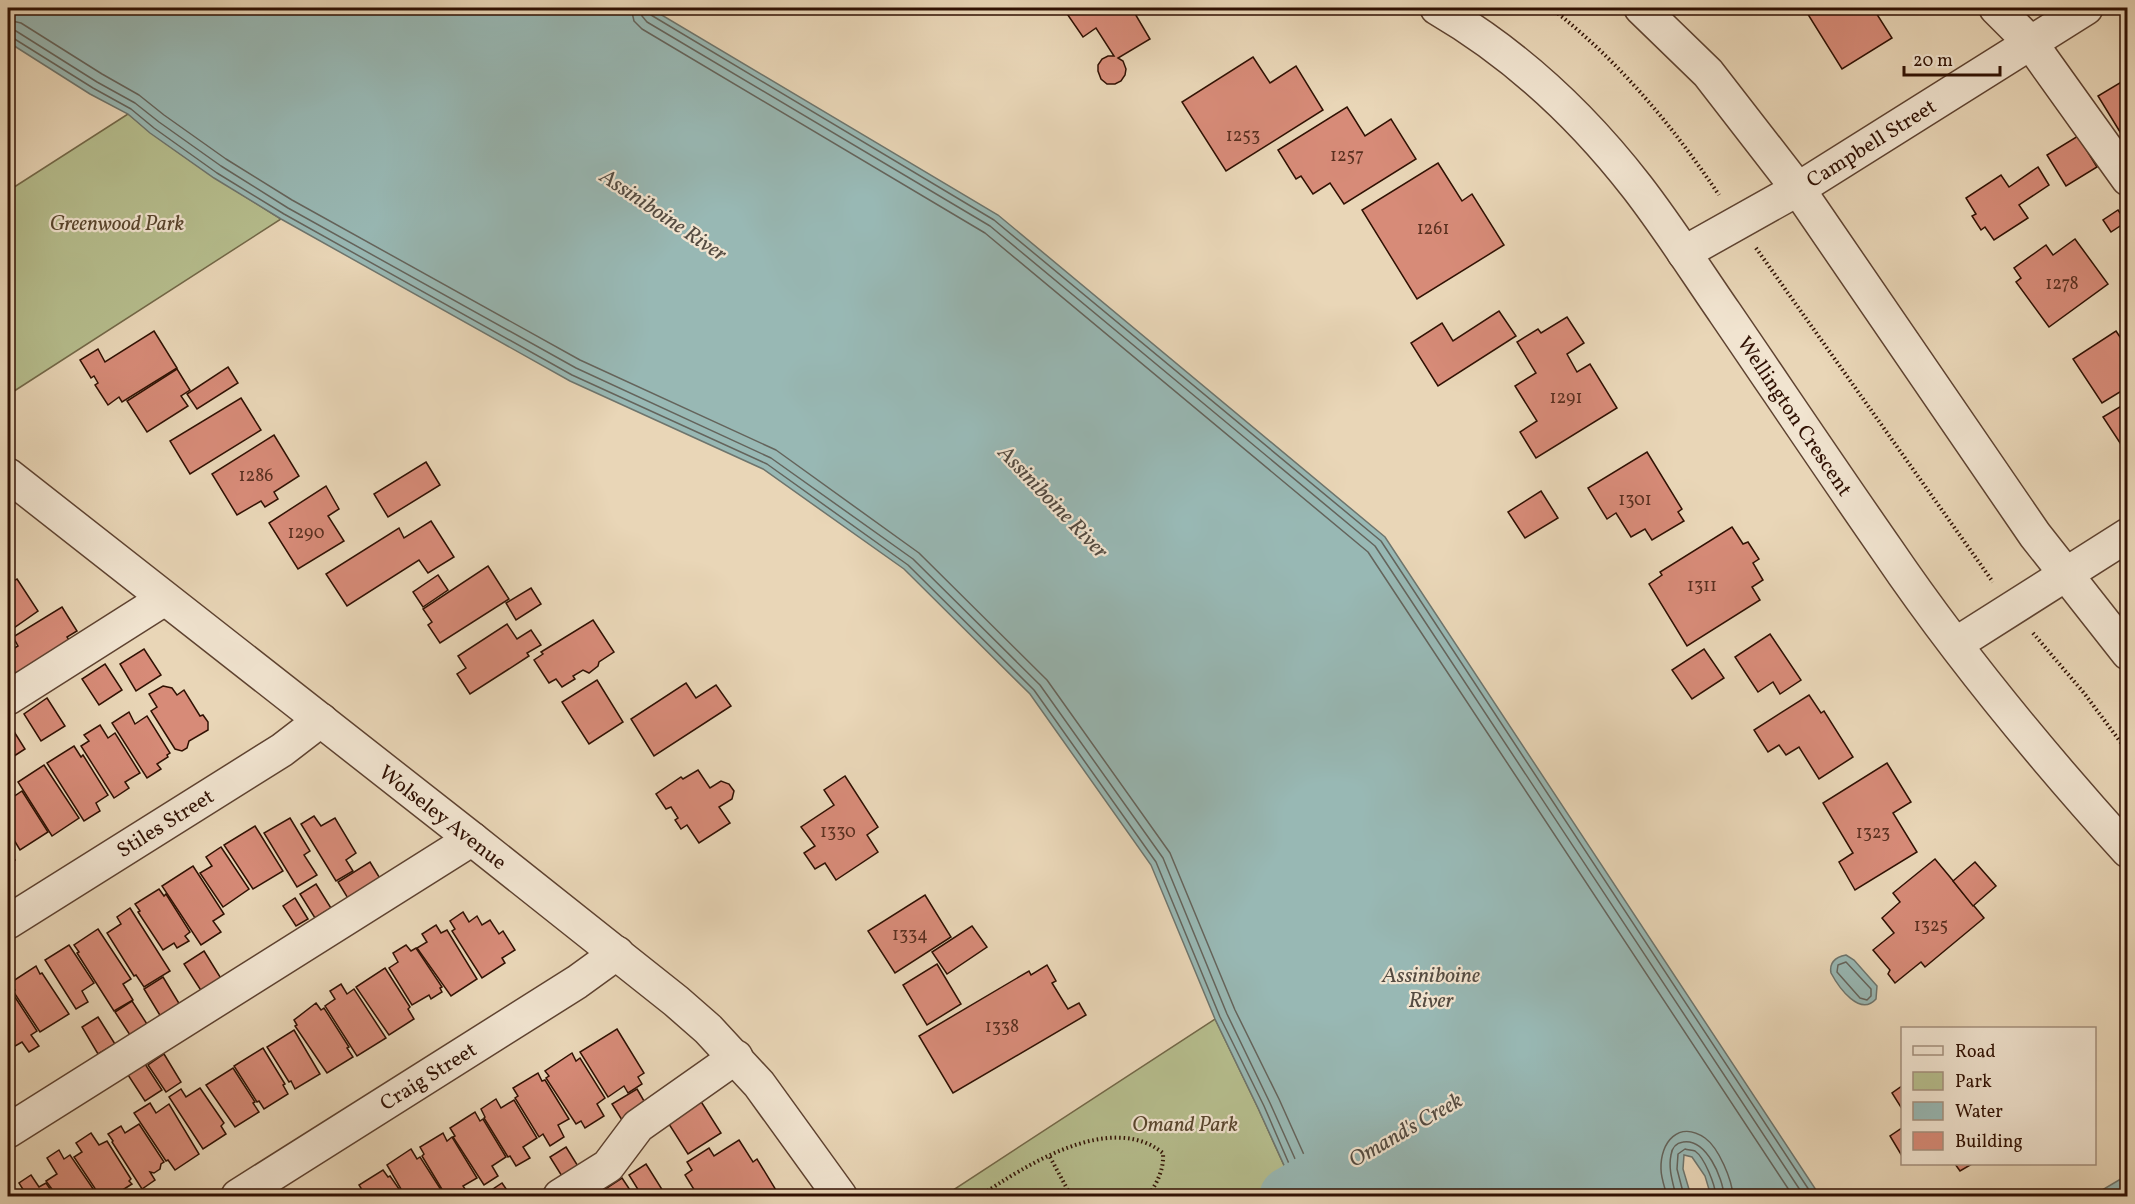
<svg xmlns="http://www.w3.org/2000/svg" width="2135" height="1204" font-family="Vollkorn,serif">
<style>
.green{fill:#b6be8e;stroke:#736848;stroke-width:1.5}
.water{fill:#98b8b4;stroke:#6e756d;stroke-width:1.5}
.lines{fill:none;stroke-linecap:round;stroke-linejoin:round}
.shore{stroke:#64645c;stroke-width:1.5}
.river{stroke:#98b8b4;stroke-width:57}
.building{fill:#d78b78;stroke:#301103;stroke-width:1.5}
.minor-casing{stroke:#5e4230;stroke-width:36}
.path{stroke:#301103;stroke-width:4;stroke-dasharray:1.5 3;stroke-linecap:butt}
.minor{stroke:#f1e4d0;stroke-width:33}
.labels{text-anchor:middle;stroke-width:4.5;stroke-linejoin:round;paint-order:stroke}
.number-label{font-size:18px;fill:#5a3020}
.street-label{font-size:21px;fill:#301103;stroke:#f1e4d0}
.park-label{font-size:21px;font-style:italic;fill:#58452d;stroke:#f1e4d0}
.water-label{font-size:22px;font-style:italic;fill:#544b41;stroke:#f1e4d0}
</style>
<rect width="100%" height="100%" fill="#e9d6b7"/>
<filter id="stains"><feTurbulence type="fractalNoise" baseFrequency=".00333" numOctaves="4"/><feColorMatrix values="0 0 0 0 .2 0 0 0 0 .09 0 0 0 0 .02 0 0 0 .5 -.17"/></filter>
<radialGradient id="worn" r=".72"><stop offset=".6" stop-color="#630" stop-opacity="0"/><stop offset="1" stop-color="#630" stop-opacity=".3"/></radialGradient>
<g class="green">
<path d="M128 114C176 154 228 186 281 219L8 395V191Z"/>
<polygon points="1215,1019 1258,1108 1298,1196 944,1196"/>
</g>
<g class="water">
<polygon points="8,8 650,8 998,215 1385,537 1820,1196 1711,1196 1705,1176 1692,1157 1684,1155 1683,1169 1691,1196 1298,1196 1258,1108 1215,1019 1151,865 1030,694 904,569 763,469 570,381 281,219 214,178 150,133 128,114 90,94 8,42"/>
<path d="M1846 955 1854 960 1877 986 1876 999C1860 1017 1839 988 1831 973 1829 962 1836 957 1846 955Z"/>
<polygon points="2124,1177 2127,1182 2127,1196 2092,1196"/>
</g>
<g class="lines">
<g class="shore">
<polyline points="631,8 634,21 642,29 985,233 1368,552 1793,1196"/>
<polyline points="640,8 642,16 647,22 990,226 1375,546 1804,1196"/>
<polyline points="648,8 651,15 994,220 1381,541 1813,1196"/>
<polyline points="8,20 21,23 102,74 139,95 164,115 226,159 292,200 580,360 776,450 919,553 1047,680 1170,853 1235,1010 1279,1099 1318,1186 1319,1196"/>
<polyline points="8,29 16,31 97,82 135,103 159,122 221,166 288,208 576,368 771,458 913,559 1040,685 1163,858 1227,1014 1270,1103 1309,1190 1310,1196"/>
<polyline points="8,37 13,38 93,88 131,109 154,128 217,173 284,214 572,375 767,464 908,565 1034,690 1156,862 1220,1017 1264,1106 1303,1196"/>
<polygon points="1846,962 1871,989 1871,996 1867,1000 1860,998 1837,972 1838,965"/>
<path d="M1667 1196C1665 1188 1661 1178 1661 1169 1660 1142 1679 1120 1705 1138 1719 1148 1732 1180 1733 1196"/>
<path d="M1676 1196C1673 1183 1668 1169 1671 1155 1672 1148 1676 1143 1683 1142 1706 1138 1723 1178 1724 1196"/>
<path d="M1684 1196 1677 1169 1678 1154 1685 1149C1687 1150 1693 1150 1695 1151 1705 1158 1715 1185 1716 1196"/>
</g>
<polyline class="river" points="1288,1196 1362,1153"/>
</g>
<g class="building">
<polygon points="1063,8 1134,8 1134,12 1150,39 1118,58 1123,61 1126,69 1125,75 1121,81 1115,84 1107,84 1101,79 1098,71 1098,65 1102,59 1108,56 1114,56 1096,28 1083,37"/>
<polygon points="1804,8 1873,8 1892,38 1842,69"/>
<polygon points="1253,57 1270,83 1296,66 1323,110 1226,171 1182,102"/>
<polygon points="2128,78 2128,145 2098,96"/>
<polygon points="1347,107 1365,136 1391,119 1416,159 1344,204 1330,183 1313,194 1301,176 1296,179 1278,150"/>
<polygon points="2078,136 2097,167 2066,186 2047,155"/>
<polygon points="1438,163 1462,201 1472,194 1504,245 1417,299 1362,210"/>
<polygon points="2038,167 2049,185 2019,205 2028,218 1994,240 1985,227 1981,230 1972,216 1976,214 1966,198 2001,175 2009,187"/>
<polygon points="2118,210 2126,222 2111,232 2103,220"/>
<polygon points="2075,239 2108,284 2049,327 2016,282 2021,278 2014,268 2046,245 2053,255"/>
<polygon points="1499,311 1516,336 1438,386 1411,343 1442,323 1453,341"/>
<polygon points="1567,317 1584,343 1567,354 1577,372 1590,364 1617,408 1536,458 1520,432 1537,421 1515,386 1536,373 1517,342 1538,329 1541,333"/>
<polygon points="154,331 177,368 122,402 119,397 108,405 95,385 98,383 94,376 91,378 80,360 98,349 105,362"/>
<polygon points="2116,331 2128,349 2128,387 2102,403 2073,359"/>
<polygon points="228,367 238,383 197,409 187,394"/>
<polygon points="177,369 190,390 181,396 188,406 147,432 127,401"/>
<polygon points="241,398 261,430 190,474 170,441"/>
<polygon points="2128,402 2128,455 2103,417"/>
<polygon points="274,435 299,476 274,492 278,499 265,507 261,501 237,515 212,474"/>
<polygon points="1647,452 1682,509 1678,512 1684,521 1652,540 1645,529 1631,537 1616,513 1607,519 1588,488"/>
<polygon points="426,462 440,485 388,517 374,494"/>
<polygon points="326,486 339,509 328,516 344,541 298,569 269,523"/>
<polygon points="1541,491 1558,518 1525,538 1508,512"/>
<polygon points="431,521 454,557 428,573 419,560 347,606 326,574 399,528 404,538"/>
<polygon points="1732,527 1743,544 1748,542 1759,559 1753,563 1763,580 1752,587 1760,600 1687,646 1649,584 1662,575 1660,572"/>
<polygon points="488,566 509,599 440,643 428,625 432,622 423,609"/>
<polygon points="438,575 448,590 423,607 413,592"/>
<polygon points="17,579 38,611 8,632 8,585"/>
<polygon points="531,588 541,604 516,620 506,603"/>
<polygon points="62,607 77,631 67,637 74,647 12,678 8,670 8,652 18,646 13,637"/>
<polygon points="593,620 614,652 599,662 598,666 589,673 583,670 573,676 575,679 562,687 556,679 549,683 534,660 543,654 541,652"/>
<polygon points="507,624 517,639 531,630 541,645 527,653 529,656 470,694 457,674 466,668 458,656"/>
<polygon points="1770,634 1801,680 1780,694 1773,682 1758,692 1735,657"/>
<polygon points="144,649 161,675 136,691 120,664"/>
<polygon points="1704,649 1724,678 1692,699 1672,670"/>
<polygon points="105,664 122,690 99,705 82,679"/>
<polygon points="597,680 623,722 589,744 562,702"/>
<polygon points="686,683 696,698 716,685 731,706 654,756 631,719"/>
<polygon points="163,686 172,688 177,695 184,690 200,716 203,715 208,722 208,730 189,741 187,748 182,751 175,749 151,711 157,707 149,694"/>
<polygon points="1809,695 1821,713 1824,711 1853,757 1819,779 1799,747 1786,755 1779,745 1768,752 1754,730"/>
<polygon points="47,698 65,726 41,741 24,714"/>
<polygon points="129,712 135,724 147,716 170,753 167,755 168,757 157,764 161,769 147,778 112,723"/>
<polygon points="8,722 25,749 8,760"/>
<polygon points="100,725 108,738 115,733 140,773 125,782 129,788 114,798 81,746 89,741 84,735"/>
<polygon points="74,746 81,757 83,755 108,795 96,803 100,811 84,821 47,763"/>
<polygon points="1887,763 1911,802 1893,813 1917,852 1855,890 1839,862 1853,853 1823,803"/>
<polygon points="44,765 79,818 52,836 18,782"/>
<polygon points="698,770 710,788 721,781 729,784 734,791 732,799 719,807 730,823 699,843 687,825 681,829 675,820 678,818 671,807 666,809 656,794 681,777 683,779"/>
<polygon points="845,776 878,827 867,835 878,852 836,880 825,863 815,869 804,853 815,846 801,827 834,805 824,790"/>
<polygon points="22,791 48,832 20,850 8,830 8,794 10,799"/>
<polygon points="314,816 321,826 335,818 356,853 346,860 353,871 336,881 301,824"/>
<polygon points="290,818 310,851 304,855 317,875 297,887 264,833"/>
<polygon points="255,826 283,871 253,889 224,845"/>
<polygon points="8,841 13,850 10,852 15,860 8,865"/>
<polygon points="221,847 249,889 223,907 200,873 212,866 206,857"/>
<polygon points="1935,859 1984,918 1925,967 1921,962 1895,983 1888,974 1890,970 1873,950 1894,933 1882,918 1900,902 1893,893"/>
<polygon points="370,862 381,880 349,900 338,882"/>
<polygon points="1975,862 1996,886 1973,906 1953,881"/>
<polygon points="193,866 224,914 213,921 221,932 201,945 162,886"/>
<polygon points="316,884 331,908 315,918 300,894"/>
<polygon points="159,889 164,896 166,894 190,932 185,936 189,941 177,948 174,943 163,950 138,912 140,911 135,904"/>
<polygon points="925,895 951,937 895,973 868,931"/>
<polygon points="295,898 308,919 296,926 283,906"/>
<polygon points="130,908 170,971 144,987 136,975 134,976 107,933 121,924 117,917"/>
<polygon points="463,912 469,922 477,916 482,925 490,920 499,934 503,931 515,950 502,958 505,963 482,978 452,931 455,929 450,921"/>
<polygon points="436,925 441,933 447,930 477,979 451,996 417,948 427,942 422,934"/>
<polygon points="972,926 987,947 947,974 932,952"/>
<polygon points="98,929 131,979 123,984 133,1000 114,1011 77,953 79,952 74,945"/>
<polygon points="69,945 94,983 82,991 88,1002 76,1009 45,960"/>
<polygon points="406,945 411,951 416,948 442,987 440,988 442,992 431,999 429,995 412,1005 389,968 398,962 393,953"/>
<polygon points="204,951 222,980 202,992 184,964"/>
<polygon points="937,964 961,1004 927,1025 903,985"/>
<polygon points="1047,965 1056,981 1052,983 1068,1009 1079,1003 1086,1015 953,1093 919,1036 1029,971 1031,975"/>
<polygon points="36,966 40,974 42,973 69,1014 40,1032 13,991 15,990 10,983"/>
<polygon points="385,968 410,1007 408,1009 414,1019 389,1035 356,987"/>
<polygon points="163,977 180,1005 161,1017 144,989"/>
<polygon points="341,984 347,994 354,989 386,1038 357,1056 325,1006 335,999 330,991"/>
<polygon points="13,994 37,1031 31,1035 39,1046 29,1052 22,1042 10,1049 8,1045 8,998"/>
<polygon points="132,1001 147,1024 130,1035 115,1012"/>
<polygon points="316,1003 321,1010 324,1008 349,1047 347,1048 353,1057 327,1073 295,1026 297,1025 294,1020"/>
<polygon points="98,1017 115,1044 98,1054 82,1027"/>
<polygon points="617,1029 644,1073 638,1077 642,1084 628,1093 624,1086 608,1097 580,1052"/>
<polygon points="294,1030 320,1074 295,1089 291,1081 289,1082 267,1047"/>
<polygon points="263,1048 285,1084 283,1085 288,1094 264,1109 259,1101 257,1102 234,1066"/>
<polygon points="572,1053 576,1061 580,1058 605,1098 597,1104 604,1116 585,1128 581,1121 576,1124 546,1078 549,1076 545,1071"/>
<polygon points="164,1054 181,1082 166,1092 148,1065"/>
<polygon points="145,1064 162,1090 145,1101 128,1075"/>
<polygon points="233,1068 255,1102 253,1103 259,1112 235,1127 206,1085"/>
<polygon points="538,1073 542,1081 545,1080 569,1119 558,1125 564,1137 550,1146 543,1134 539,1137 515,1098 518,1096 513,1088"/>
<polygon points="1902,1086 1902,1109 1892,1093"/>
<polygon points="200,1088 224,1123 221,1126 226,1134 203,1149 169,1097 181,1089 186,1097"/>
<polygon points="637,1089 647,1106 622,1120 612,1104"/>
<polygon points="496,1099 501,1108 514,1100 537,1138 523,1147 530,1158 516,1166 510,1156 508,1157 484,1118 485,1117 481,1109"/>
<polygon points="700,1100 721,1133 688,1154 667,1121"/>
<polygon points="150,1103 156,1113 169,1104 199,1154 175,1170 168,1160 166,1161 134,1113"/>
<polygon points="475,1112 480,1121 483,1119 506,1157 492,1166 498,1176 484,1185 453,1137 455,1136 450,1128"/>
<polygon points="139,1124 164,1162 161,1164 160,1169 154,1173 150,1172 155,1180 142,1189 112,1142 113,1141 108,1134 121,1126 125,1133"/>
<polygon points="1902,1128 1902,1156 1890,1136"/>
<polygon points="91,1133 99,1145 107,1141 131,1179 129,1181 132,1184 113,1196 100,1196 74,1157 82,1152 76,1143"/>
<polygon points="443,1133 447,1141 452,1137 477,1178 463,1186 469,1195 466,1196 446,1196 422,1156 424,1154 420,1147"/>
<polygon points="739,1140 753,1162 757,1159 779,1195 698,1196 685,1175 692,1170 687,1162 709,1148 714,1156"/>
<polygon points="566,1147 581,1171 565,1181 550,1157"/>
<polygon points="411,1149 417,1159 420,1157 445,1196 405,1196 387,1165"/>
<polygon points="59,1150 64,1159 70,1155 98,1196 57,1196 46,1181 57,1174 47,1158"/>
<polygon points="646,1164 663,1191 655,1196 642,1196 629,1175"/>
<polygon points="1955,1164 1972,1164 1960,1171"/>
<polygon points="383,1170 388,1177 390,1176 404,1196 362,1196 361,1194 364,1193 359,1185"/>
<polygon points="31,1175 39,1187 46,1183 55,1196 16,1196 24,1191 19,1183"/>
<polygon points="622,1178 634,1196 601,1196 599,1193"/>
<polygon points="502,1183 511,1196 489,1196 487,1193"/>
<polygon points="349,1190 353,1196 339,1196"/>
</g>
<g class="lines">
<g class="minor-casing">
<g id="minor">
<path d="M1437 8C1514 53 1582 116 1637 187 1668 227 1696 271 1725 313 1779 392 1832 471 1887 550 1959 656 2042 756 2128 851"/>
<polyline points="1641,8 1708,73 1798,189 2035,535 2128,653"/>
<polyline points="1996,8 2030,42 2128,179"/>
<polyline points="1684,253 1798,189 2086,8"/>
<polyline points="8,475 472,839 676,1001 708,1029 759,1084 840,1196"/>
<polyline points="1956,644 2128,535"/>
<polyline points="8,698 164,599"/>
<polyline points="8,922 282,750 321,720"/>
<polyline points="8,1131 472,839"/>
<polyline points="238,1196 577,982 617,953"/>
<polyline points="560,1196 608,1166 638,1126 736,1057"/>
</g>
</g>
<g class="path">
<path d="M1551 8C1618 60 1672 125 1719 195"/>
<polyline points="1756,248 1993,582"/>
<polyline points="2033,633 2084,693 2128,752"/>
<polyline points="1050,1157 1071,1196"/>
<path d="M980 1196C1026 1165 1111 1111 1163 1153 1164 1170 1157 1183 1148 1196"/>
</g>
<use href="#minor" class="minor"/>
</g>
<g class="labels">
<g class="number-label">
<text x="1243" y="141">1253</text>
<text x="1347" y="161">1257</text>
<text x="1433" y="234">1261</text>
<text x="2062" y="289">1278</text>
<text x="1566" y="403">1291</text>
<text x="256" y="481">1286</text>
<text x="1635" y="505">1301</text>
<text x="306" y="538">1290</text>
<text x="1702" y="591">1311</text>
<text x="838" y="837">1330</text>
<text x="1873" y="838">1323</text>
<text x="1931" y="931">1325</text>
<text x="910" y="940">1334</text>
<text x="1002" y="1032">1338</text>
</g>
<g class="street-label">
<text transform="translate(1871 143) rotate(-32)" y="7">Campbell Street</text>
<text transform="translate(1795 416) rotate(56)" y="7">Wellington Crescent</text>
<text transform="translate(443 817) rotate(38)" y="7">Wolseley Avenue</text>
<text transform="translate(165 823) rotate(-32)" y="7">Stiles Street</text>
<text transform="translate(428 1076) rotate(-32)" y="7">Craig Street</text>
</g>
<g class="park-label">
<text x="117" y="230">Greenwood Park</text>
<text x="1185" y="1131">Omand Park</text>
</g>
<g class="water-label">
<text transform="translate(664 214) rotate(34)" y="8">Assiniboine River</text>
<text transform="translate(1054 501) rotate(46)" y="8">Assiniboine River</text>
<text x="1431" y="982">Assiniboine<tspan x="1431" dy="25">River</tspan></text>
<text transform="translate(1405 1129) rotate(-30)" y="8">Omand's Creek</text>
</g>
</g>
<rect width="2135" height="1204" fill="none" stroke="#e9d6b7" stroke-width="30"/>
<rect x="9" y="9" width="2117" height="1186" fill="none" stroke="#301103" stroke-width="3"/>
<rect x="15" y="15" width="2105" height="1174" fill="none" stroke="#301103" stroke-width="1.5"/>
<rect x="1901" y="1027" width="195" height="138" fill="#f1e4d0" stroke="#a4907e" stroke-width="1.5"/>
<rect x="1913" y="1046" width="30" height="9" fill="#f1e4d0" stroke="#a4907e" stroke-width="1.5"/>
<text x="1955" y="1057" font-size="18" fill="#301103">Road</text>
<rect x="1913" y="1072" width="30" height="18" fill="#b6be8e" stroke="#a4907e" stroke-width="1.5"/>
<text x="1955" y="1087" font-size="18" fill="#301103">Park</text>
<rect x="1913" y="1102" width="30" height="18" fill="#98b8b4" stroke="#a4907e" stroke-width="1.5"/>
<text x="1955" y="1117" font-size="18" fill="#301103">Water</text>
<rect x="1913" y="1132" width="30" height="18" fill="#d78b78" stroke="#a4907e" stroke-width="1.5"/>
<text x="1955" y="1147" font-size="18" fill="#301103">Building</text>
<path d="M1904 66v9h96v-9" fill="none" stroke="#301103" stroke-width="3"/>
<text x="1913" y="66" font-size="18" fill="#301103" stroke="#f1e4d0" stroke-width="4.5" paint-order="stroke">20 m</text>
<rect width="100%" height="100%" filter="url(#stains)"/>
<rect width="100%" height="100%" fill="url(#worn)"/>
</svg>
